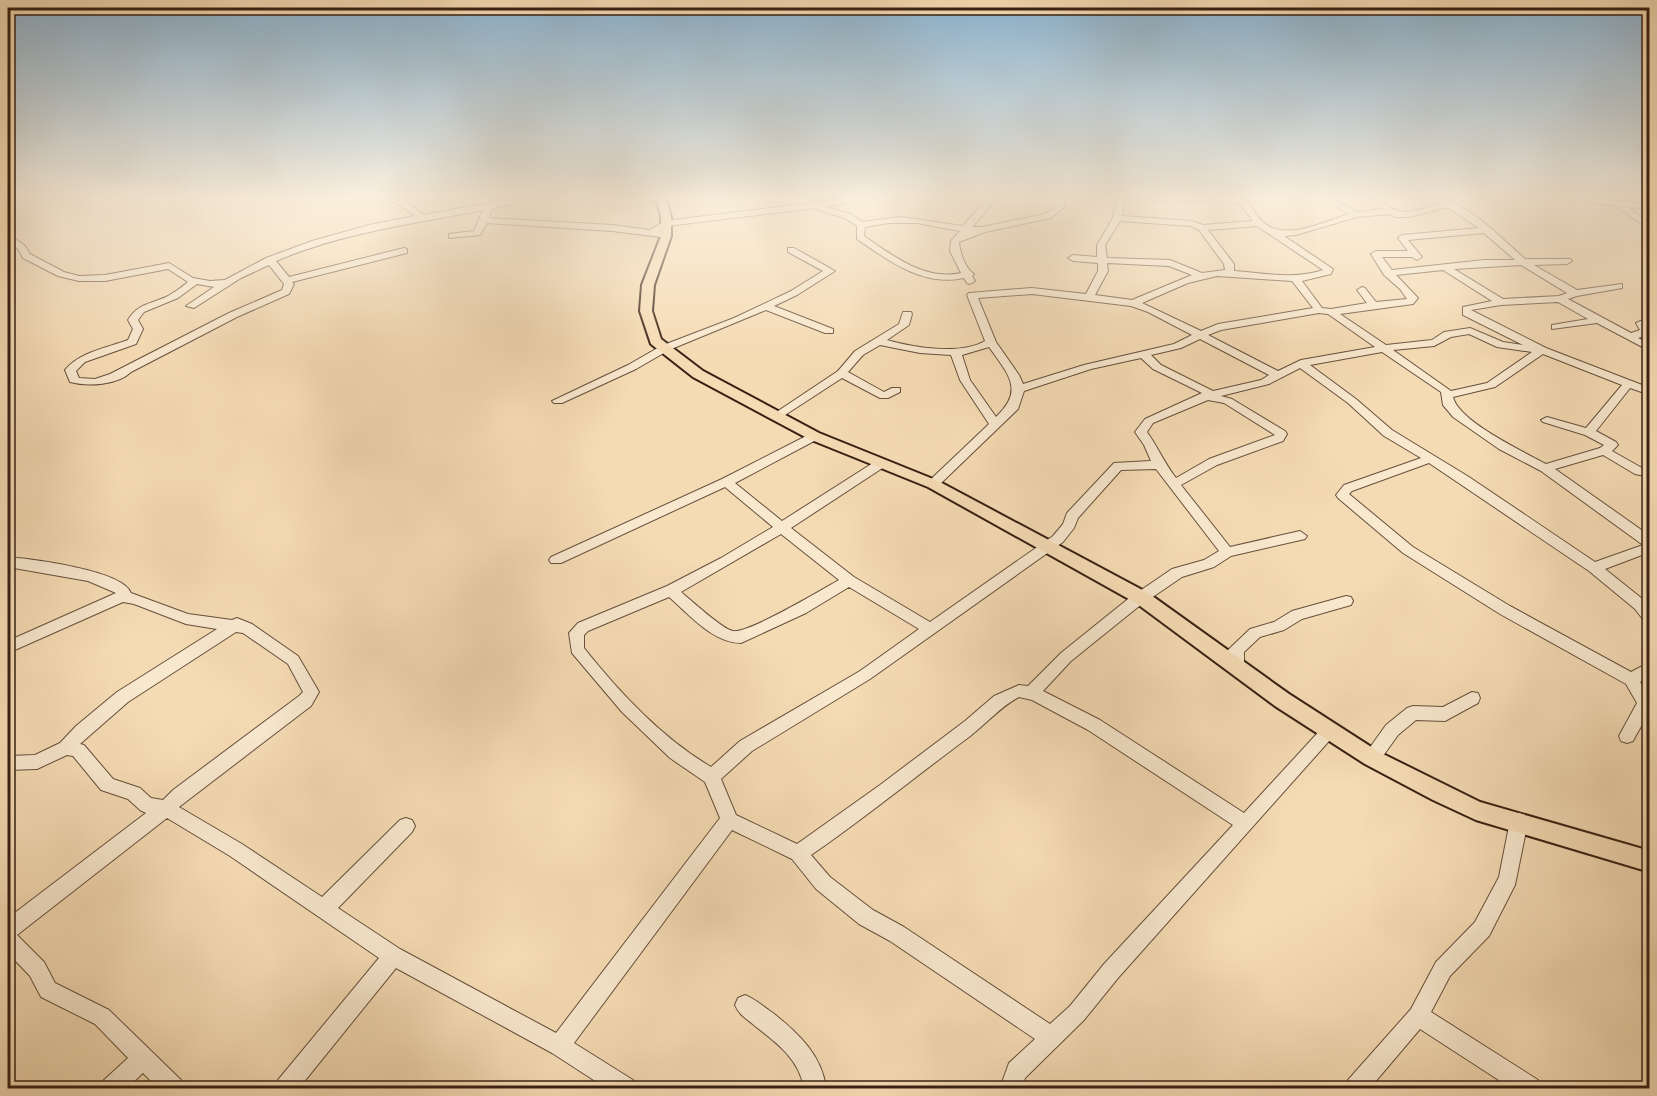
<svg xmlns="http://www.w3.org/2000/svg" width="1657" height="1096" font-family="'Sorts Mill Goudy',serif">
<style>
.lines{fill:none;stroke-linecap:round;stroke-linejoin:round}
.minor-casing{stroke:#664f3b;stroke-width:2}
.major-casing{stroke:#372013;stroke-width:4}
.minor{fill:#f8e8ce;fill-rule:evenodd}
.major{fill:#f5dbb4;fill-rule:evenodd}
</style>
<rect width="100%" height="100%" fill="#f5dbb4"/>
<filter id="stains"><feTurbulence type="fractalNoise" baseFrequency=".00333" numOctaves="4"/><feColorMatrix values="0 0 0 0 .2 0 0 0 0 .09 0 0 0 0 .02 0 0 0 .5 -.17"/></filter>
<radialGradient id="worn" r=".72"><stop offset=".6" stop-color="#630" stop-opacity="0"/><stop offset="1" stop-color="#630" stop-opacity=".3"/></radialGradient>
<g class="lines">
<g class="minor-casing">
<g id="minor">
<path d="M397 198 404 200 424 215 516 198H531L492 209 489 218 612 225 650 230 665 221 851 198H877L825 207 851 214 862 222 901 217 963 226 985 201 984 198H992V204L972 227H982L1045 214 1056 206 1055 198H1063L1064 207 1051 218 985 232 959 242C960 253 965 268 974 274L972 276 975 281 970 284 967 283 964 278C923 287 889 261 857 239V226L845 218 818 210 817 208 667 226 660 231 665 234 661 237 612 231 487 223 480 235 449 238V234L474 231 483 210C413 224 344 232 276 261L289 277 404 248 407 249V253L292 282 294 284 289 294 237 317 131 372C118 385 88 387 70 382L65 370C80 352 106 348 128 340L133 329 128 320C138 303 152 304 168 296 175 292 182 287 188 282L168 269 105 281H79L58 276 23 258 18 249 8 240V233L25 246 30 254 64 272 79 276 105 275 169 263 193 278 210 281 225 280 266 258 312 241 369 225 415 216C407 211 399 203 390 201 381 200 373 203 366 199ZM889 223H917L960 231 951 241 950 251 961 273C925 281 893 256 864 236L865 227ZM269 265 284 284 282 290 229 313 110 374 95 379 79 378 76 371 85 362 136 344 143 329 138 320 144 312 178 298 197 284 214 287 186 306 194 308 241 278Z"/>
<path d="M1117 198H1125L1122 216 1192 221 1203 225 1253 221 1240 204 1228 200H1148L1144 198H1240C1251 202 1254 214 1263 222 1285 242 1323 222 1349 214L1321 198H1332L1357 212 1383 209 1369 198C1386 198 1386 209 1399 211 1411 214 1428 207 1441 204L1433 198C1464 198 1502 239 1525 259H1570L1572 261 1567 264 1534 265 1577 290 1622 284V288L1577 296 1568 299 1631 333 1640 330 1636 323 1650 317V323L1647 324 1650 327V334L1638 338 1650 344V351L1597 323 1552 329V325L1588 319 1558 302 1501 305 1471 310 1546 348 1650 388V395L1630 388 1596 431 1616 442 1618 445 1612 451 1642 468 1650 469V477L1635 474 1603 455 1555 469 1650 536V552L1605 569 1645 601 1650 607V623L1645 622 1635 609 1589 571 1429 463 1352 491 1349 494 1413 547 1510 606 1631 672 1650 662V676L1640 682C1657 708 1646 716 1633 741L1627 743 1621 741 1619 736 1637 703 1626 684 1500 614 1403 553 1338 498 1336 495 1344 485 1421 458 1384 436 1348 403 1300 368 1269 384 1221 396 1232 399 1285 431 1287 434 1283 441 1217 465 1181 485 1230 547 1300 531 1307 536 1305 539 1231 556 1214 567 1182 577 1138 607 1071 661 1043 691 1100 720 1244 813 1324 726 1330 724 1336 726 1338 731 1118 978 1084 1020 1025 1078 1022 1088H1000L1009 1063 1035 1039 890 941 859 924 816 889 792 859 732 830 574 1043 633 1080 636 1088H606L552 1053 396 968 299 1088H275L278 1080 379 958 230 856 167 818 17 935 44 962 55 983 109 1010 181 1080 184 1088H158L143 1073 127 1088H101L104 1080 128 1058 95 1024 41 997 30 976 8 953V918L146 813 140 810 128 799 101 790 73 756 67 755 37 769 8 770V756L35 755 60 743 76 726 117 692 217 629 186 624 134 604 123 602 8 653V641L116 593 88 581 8 567V557C31 559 123 570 131 593L188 614 232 620 237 618 252 624 298 656 319 692 311 706 179 807 242 844 322 897 400 820 406 818 412 820 415 826 412 832 338 908 400 949 556 1033 720 818 705 782 670 758 622 712 572 653 569 633 578 623 667 586 721 558 773 527 725 487 561 563H551L549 560 551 557 722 479 814 432 818 433 820 436 818 439 735 483 782 521 876 461H884L886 464 884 467 791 528 854 577 930 622 1053 536 1063 524 1067 513 1114 463 1151 461 1144 445 1135 432 1145 419 1202 393 1153 369 1141 358 1091 369 1024 391 1018 409 937 487 933 488 927 484 929 481 989 424 960 380 951 355 920 353 880 345 863 355 848 372 884 392 892 388H900V392L888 398H880L842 378 782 417H774L772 415 838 371 855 351 899 324 903 312H911L912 314 909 325 887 340C915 348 961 355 985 341L967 295 969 293 1032 288 1086 294 1098 271V263L1073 261 1068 258 1073 255 1097 257V245L1113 218ZM1447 207 1479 228 1402 235 1398 238 1408 251H1376L1371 254 1384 275 1400 289 1407 299 1376 302 1365 288 1362 287 1357 290 1367 303 1331 309 1322 308 1302 281 1331 274 1333 269 1284 236 1296 235 1357 217 1389 214 1395 217H1409ZM1120 221 1191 226 1199 230 1224 264 1225 270 1202 273 1170 260 1107 258 1105 245ZM1257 226 1323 270C1294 280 1265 273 1234 271V264L1208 230ZM1484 233 1515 260H1484L1392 270 1382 257H1412L1417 260 1422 257 1408 240ZM1107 263 1169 266 1192 275 1132 300 1095 295 1108 271ZM1521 265 1567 293 1559 296 1503 299 1454 269ZM1443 270 1492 301 1463 307V315L1523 345 1503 342 1470 328 1444 332 1432 340 1386 345 1340 314 1413 304 1418 298 1396 275ZM1217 276 1292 281 1313 308 1218 324 1201 331 1142 303 1188 283ZM1032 294 1131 306 1148 312 1192 335 1174 344 1084 365 1023 384 1019 375 996 342 978 298ZM1319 313 1328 314 1375 347 1301 360 1278 371 1208 335 1221 330ZM1469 334 1497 347 1532 352 1487 383 1451 391 1393 350 1434 346 1451 337ZM1200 339 1269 375 1261 380 1213 391 1161 365 1151 355 1181 348ZM989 347C1008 374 1025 390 996 417L970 380 962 355ZM1382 352 1441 392 1443 405 1453 417 1499 449 1541 471 1643 545 1595 562 1469 477 1392 430 1356 399 1310 365ZM1543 354 1622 385 1586 428 1547 417 1541 420 1543 422 1585 435 1604 445 1600 448 1546 464C1524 452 1458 421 1453 397L1495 387ZM1208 400 1224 403 1275 435 1209 459 1176 478C1164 463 1158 447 1147 432L1153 423ZM1156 469 1219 551 1204 560 1172 569 1128 599 1061 653 1028 686 1019 685 994 696 965 721 880 785 797 844 736 815 721 779 752 751 870 679 1063 542 1074 528 1078 518 1121 470ZM781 534 839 580C823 589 748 634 733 631 723 630 691 600 681 592ZM849 587 919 629 860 671 740 741 711 767C661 737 620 693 584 648V635L588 631 669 597C690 615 713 643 741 643L806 613ZM236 632 243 633 288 664 303 692 299 696 173 790 163 800 151 798 140 788 113 779 84 745 80 744 128 702ZM1019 697 1032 700 1088 730 1233 825 1104 964 1070 1006 1050 1024 904 927 873 910 830 877 811 855C865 818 916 776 969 737 986 724 1000 707 1019 697Z"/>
<polygon points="1556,198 1588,198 1650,204 1650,209 1628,207 1650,224 1650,230 1616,206"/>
<polygon points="788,248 794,248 835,271 797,295 774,306 833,329 833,333 825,333 766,310 669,350 636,369 562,403 554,403 552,401 628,365 661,346 734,318 791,291 823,271 788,252"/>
<polygon points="1346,596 1351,597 1353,601 1351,605 1302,619 1284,630 1260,637 1244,652 1244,665 1241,669 1236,671 1231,669 1228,665 1228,650 1250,629 1274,622 1292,611"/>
<polygon points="1472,692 1478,693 1480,698 1478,703 1445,721 1416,720 1398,735 1378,763 1372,765 1366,763 1364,758 1366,753 1386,725 1407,708 1413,706 1443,707"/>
<polygon points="1519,813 1525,815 1528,821 1515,885 1489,936 1450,976 1431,1012 1538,1080 1541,1088 1511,1088 1420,1029 1370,1088 1345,1088 1348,1080 1411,1009 1436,962 1475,922 1499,877 1510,821 1513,815"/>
<path d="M745 995C755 999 764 1007 773 1013 798 1033 822 1055 826 1088H804C799 1059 777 1043 755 1026 747 1019 739 1015 735 1005L738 998Z"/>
</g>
</g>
<g class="major-casing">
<polygon id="major" points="656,198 666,198 671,217 671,236 654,285 652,311 661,339 703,371 819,433 938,481 1148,593 1289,694 1379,752 1480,802 1650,851 1650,872 1476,820 1433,800 1365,764 1275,706 1136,603 928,487 809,439 693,377 651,344 640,311 642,285 661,236 661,217"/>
</g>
<use href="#minor" class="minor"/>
<use href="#major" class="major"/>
</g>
<linearGradient id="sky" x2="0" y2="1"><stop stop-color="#8cb6d5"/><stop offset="0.56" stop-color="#faefdd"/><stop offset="1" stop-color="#faefdd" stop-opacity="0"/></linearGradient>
<rect width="1657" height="352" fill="url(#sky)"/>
<rect width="1657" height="1096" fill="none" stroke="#f5dbb4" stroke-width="30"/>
<rect x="9" y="9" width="1639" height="1078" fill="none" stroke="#372013" stroke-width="3"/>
<rect x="15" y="15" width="1627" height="1066" fill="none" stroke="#372013" stroke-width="1.5"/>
<rect width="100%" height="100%" filter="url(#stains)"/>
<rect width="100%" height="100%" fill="url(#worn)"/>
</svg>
